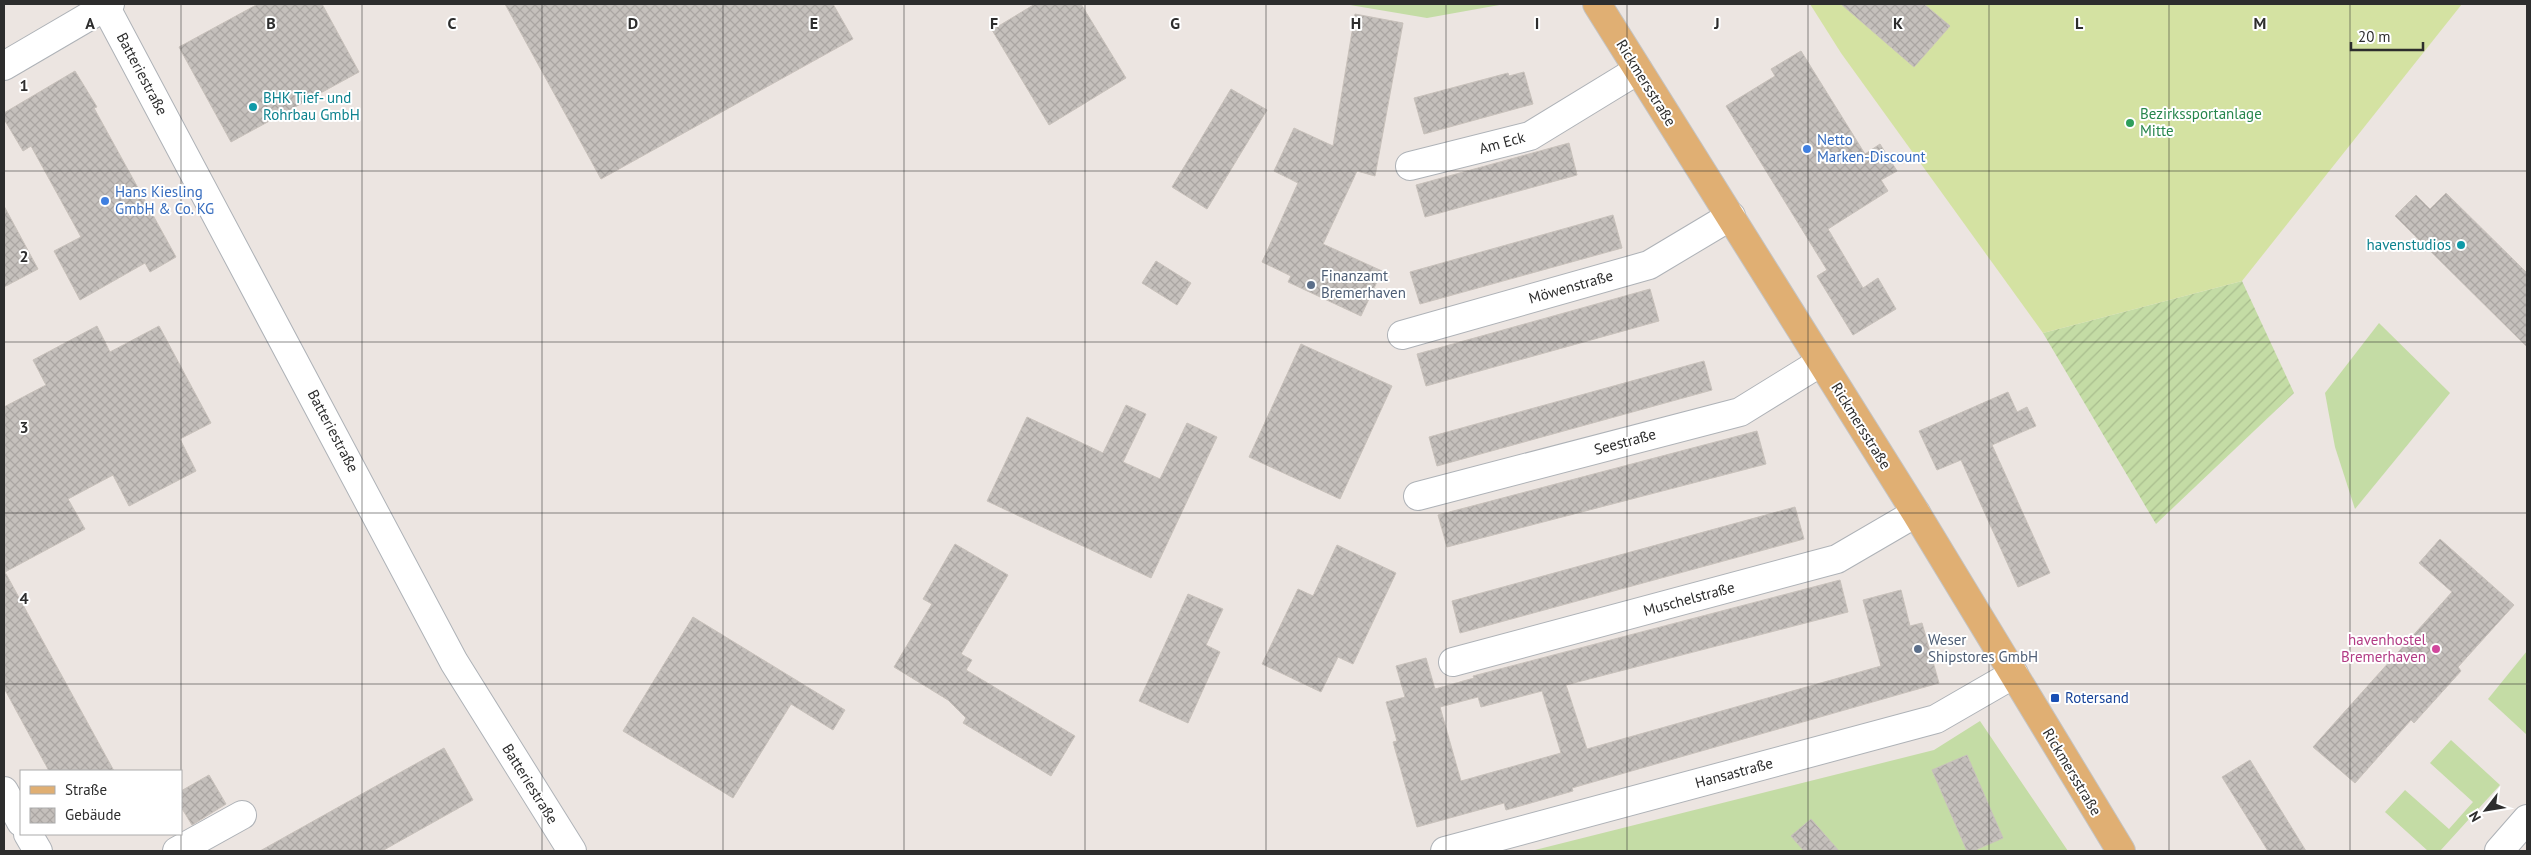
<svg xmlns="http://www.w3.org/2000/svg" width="2531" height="855" font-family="'PT Sans',sans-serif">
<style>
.grass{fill:#c4dca5}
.garden{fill:url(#garden-furrows)}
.pitch{fill:#d4e2a2}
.building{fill:url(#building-cross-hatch);stroke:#c8c1bb;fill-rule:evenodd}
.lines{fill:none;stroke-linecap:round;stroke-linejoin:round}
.minor-casing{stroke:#aeb2b7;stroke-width:30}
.major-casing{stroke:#c4c4c4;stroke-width:30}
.minor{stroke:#fff;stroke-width:28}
.major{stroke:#e0af73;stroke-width:28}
.grid{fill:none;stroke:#2d2d2d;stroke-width:1;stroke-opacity:0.55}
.culture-dot{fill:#0f9aa8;stroke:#fff;stroke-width:2}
.leisure-dot{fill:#2e9e5b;stroke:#fff;stroke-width:2}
.shop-dot{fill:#3f7fe0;stroke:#fff;stroke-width:2}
.service-dot{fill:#5c6f8a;stroke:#fff;stroke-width:2}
.hotel-dot{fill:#d1479c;stroke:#fff;stroke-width:2}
.transit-dot{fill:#1a4fb4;stroke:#fff;stroke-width:2}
.labels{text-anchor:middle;stroke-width:4;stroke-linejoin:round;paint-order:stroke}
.street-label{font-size:15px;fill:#2d2d2d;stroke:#fff}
.culture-label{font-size:15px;fill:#0d838f;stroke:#fff;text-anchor:start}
.leisure-label{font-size:15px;fill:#27864d;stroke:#fff;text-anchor:start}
.shop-label{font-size:15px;fill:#366cbe;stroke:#fff;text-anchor:start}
.service-label{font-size:15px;fill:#4e5e75;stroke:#fff;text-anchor:start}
.hotel-label{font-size:15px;fill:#b23c85;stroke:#fff;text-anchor:end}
.transit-label{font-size:15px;fill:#164399;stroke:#fff;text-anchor:start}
.grid-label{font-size:16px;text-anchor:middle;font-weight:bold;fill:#2d2d2d;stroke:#fff;stroke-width:4;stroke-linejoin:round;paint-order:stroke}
</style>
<defs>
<pattern id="garden-furrows" width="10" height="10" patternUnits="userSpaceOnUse" patternTransform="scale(1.25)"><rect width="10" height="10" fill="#c4dca5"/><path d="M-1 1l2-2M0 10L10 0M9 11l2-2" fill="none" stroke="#a9bd8e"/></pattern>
<pattern id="building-cross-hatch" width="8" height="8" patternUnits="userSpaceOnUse" patternTransform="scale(1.25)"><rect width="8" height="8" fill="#c5c0bc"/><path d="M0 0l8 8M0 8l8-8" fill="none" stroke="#aaa5a2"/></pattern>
</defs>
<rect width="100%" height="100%" fill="#ece5e1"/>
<g class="grass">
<polygon points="1344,4 1505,4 1427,18"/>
<polygon points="2379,323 2450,393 2355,509 2335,447 2325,393"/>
<polygon points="2527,651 2527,735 2488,699"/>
<polygon points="1980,721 2068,851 1531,851 1934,750"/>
<polygon points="2451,740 2500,785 2440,851 2428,851 2385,812 2405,790 2449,829 2473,802 2430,763"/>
</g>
<polygon class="garden" points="2242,281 2294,393 2156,524 2043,333"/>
<polygon class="pitch" points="1810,4 2462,4 2242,281 2043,333 1841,53"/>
<g class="building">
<polygon points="258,4 322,4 359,72 231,142 179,47"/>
<polygon points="505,4 833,4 853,39 601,179"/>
<polygon points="1035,4 1081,4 1126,78 1049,125 992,30"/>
<polygon points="1841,4 1924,4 1950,26 1914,67"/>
<polygon points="1355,14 1403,23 1375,176 1357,171 1323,244 1382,271 1361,316 1288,282 1291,276 1262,262 1298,183 1274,171 1294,128 1333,146"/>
<polygon points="1801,51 1865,154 1880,144 1897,171 1881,180 1888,191 1828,229 1863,288 1878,278 1896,309 1853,335 1817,276 1827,270 1726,106 1775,76 1771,69"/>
<polygon points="75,71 97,107 94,108 176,257 150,272 145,263 80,300 54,251 81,237 31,146 23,151 4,119 4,113"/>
<polygon points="1524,72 1533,104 1424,134 1414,98 1508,73 1509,76"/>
<polygon points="1231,89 1267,110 1207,209 1172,187"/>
<polygon points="1569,143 1577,175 1425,217 1416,185"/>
<polygon points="2446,193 2527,273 2527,347 2395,216 2416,195 2430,209"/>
<polygon points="4,206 38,269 4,287"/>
<polygon points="1613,215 1622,248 1420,304 1410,272"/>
<polygon points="1156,261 1191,283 1177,305 1142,283"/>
<polygon points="1650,289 1659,321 1426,386 1417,354"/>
<polygon points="97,326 110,352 159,326 211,423 180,439 196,471 129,506 113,475 68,499 85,529 5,572 114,771 49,771 4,688 4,407 46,385 33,360"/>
<polygon points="1301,344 1392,386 1340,499 1249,457"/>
<polygon points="1704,361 1712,390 1437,466 1429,437"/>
<polygon points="2008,392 2017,412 2027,407 2036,426 1992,445 2050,573 2018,587 1961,460 1937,470 1919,431"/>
<polygon points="1126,405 1146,414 1123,462 1160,479 1187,423 1217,437 1151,578 987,501 1027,417 1103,453"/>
<polygon points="1757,431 1766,464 1447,547 1438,515"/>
<polygon points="1795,507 1804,539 1460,633 1452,601"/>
<polygon points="2440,539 2514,605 2458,667 2461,671 2414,723 2411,720 2355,783 2313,747 2452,592 2419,563"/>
<polygon points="955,544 1008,575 961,654 972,660 966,670 1075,736 1051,776 963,723 966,718 948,700 894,667 932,604 923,599"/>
<polygon points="1337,545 1396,573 1353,664 1338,657 1321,692 1262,664 1298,589 1313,596"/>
<path d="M1840 580 1848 612 1566 685 1587 749 1881 666 1863 600 1901 590 1910 626 1922 623 1939 683 1572 788 1573 791 1506 810 1504 803 1417 827 1393 742 1397 741 1386 702 1405 697 1396 666 1426 658 1435 689 1474 678 1473 676ZM1542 691 1561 753 1461 781 1440 707 1478 697 1481 707Z"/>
<polygon points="1188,594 1223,609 1206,645 1220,652 1188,723 1139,701"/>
<polygon points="693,617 845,710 833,730 791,704 733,798 623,731"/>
<polygon points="444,748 473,800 382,851 260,851"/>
<polygon points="1967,755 2003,838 1973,851 1967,851 1932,770"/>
<polygon points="2250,760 2306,851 2268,851 2222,777"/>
<polygon points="209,775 226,804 192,825 181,807 181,791"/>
<polygon points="1811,819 1839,851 1804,851 1791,836"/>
</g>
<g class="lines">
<g class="minor-casing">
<g id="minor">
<polyline points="104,4 454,662 572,851"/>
<polyline points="4,66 110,4"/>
<polyline points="1410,166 1530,136 1638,70"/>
<polyline points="1402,335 1649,265 1731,216"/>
<polyline points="1418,496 1740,412 1821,362"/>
<polyline points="1453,662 1837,559 1916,513"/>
<polyline points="4,791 21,822"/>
<polyline points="28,834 38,851"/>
<polyline points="177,851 242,815"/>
<polyline points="1445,851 1936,719 2014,674"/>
<polyline points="2499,851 2527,819"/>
</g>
</g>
<g class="major-casing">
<polyline id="major" points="1597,4 1916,513 2121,851"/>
</g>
<use href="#minor" class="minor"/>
<use href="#major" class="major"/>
</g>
<path class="grid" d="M181 4V771M362 4V851M542 4V851M723 4V851M904 4V851M1085 4V851M1266 4V851M1446 4V851M1627 4V851M1808 4V851M1989 4V851M2169 4V851M2350 4V851M4 171H2527M4 342H2527M4 513H2527M4 684H2527M181 834V851"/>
<g class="culture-dot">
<circle cx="253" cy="107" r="5"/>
<circle cx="2461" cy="245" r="5"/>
</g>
<circle class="leisure-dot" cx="2130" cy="123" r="5"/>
<g class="shop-dot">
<circle cx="1807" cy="149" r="5"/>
<circle cx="105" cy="201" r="5"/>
</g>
<g class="service-dot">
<circle cx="1311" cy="285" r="5"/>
<circle cx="1918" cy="649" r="5"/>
</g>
<circle class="hotel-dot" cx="2436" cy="649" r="5"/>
<rect class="transit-dot" x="2050" y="693" width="10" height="10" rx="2.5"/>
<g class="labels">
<g class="street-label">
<text transform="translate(142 74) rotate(62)" y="5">Batteriestraße</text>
<text transform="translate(1646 83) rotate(58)" y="5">Rickmersstraße</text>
<text transform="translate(1502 143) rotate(-15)" y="5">Am Eck</text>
<text transform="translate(1571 287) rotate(-16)" y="5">Möwenstraße</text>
<text transform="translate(1861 426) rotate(58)" y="5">Rickmersstraße</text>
<text transform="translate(333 431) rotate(62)" y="5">Batteriestraße</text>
<text transform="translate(1625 442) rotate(-15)" y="5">Seestraße</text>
<text transform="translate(1689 599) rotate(-15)" y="5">Muschelstraße</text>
<text transform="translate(2072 772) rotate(59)" y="5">Rickmersstraße</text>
<text transform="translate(1734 773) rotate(-15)" y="5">Hansastraße</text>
<text transform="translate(530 784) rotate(58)" y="5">Batteriestraße</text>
</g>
<g class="culture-label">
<text x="263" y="103">BHK Tief- und<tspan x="263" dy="17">Rohrbau GmbH</tspan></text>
<text x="2451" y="250" text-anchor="end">havenstudios</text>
</g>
<g class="leisure-label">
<text x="2140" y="119">Bezirkssportanlage<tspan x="2140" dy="17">Mitte</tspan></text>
</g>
<g class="shop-label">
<text x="1817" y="145">Netto<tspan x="1817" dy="17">Marken-Discount</tspan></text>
<text x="115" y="197">Hans Kiesling<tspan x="115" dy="17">GmbH &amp; Co. KG</tspan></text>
</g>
<g class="service-label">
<text x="1321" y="281">Finanzamt<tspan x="1321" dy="17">Bremerhaven</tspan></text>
<text x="1928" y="645">Weser<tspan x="1928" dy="17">Shipstores GmbH</tspan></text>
</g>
<g class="hotel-label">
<text x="2426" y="645">havenhostel<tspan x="2426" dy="17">Bremerhaven</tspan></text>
</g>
<g class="transit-label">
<text x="2065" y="703">Rotersand</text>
</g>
</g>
<g class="grid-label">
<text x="90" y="29">A</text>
<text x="271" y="29">B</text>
<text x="452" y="29">C</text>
<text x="633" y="29">D</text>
<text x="814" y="29">E</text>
<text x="994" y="29">F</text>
<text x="1175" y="29">G</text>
<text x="1356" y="29">H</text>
<text x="1537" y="29">I</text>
<text x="1717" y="29">J</text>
<text x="1898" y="29">K</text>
<text x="2079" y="29">L</text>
<text x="2260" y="29">M</text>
<text x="24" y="91">1</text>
<text x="24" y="262">2</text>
<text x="24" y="433">3</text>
<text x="24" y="604">4</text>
</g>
<rect width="2531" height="855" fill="none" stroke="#2d2d2d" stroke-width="10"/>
<rect x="20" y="770" width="162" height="65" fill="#ffffff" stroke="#ababab"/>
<rect x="30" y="786" width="25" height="8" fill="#e0af73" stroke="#ababab"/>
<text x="65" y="795" font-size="15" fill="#2d2d2d">Straße</text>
<rect x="30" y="808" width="25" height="15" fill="url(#building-cross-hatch)" stroke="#ababab"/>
<text x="65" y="820" font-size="15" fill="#2d2d2d">Gebäude</text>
<g transform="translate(2486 810) rotate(239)" stroke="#ffffff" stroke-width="4" paint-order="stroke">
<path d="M0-4L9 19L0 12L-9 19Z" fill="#2d2d2d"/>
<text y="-8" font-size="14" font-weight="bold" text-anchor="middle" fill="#2d2d2d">N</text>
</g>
<path d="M2351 42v8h72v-8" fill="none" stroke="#2d2d2d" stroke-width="2.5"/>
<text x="2358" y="42" font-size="15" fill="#2d2d2d" stroke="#ffffff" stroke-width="4" paint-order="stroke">20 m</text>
</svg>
